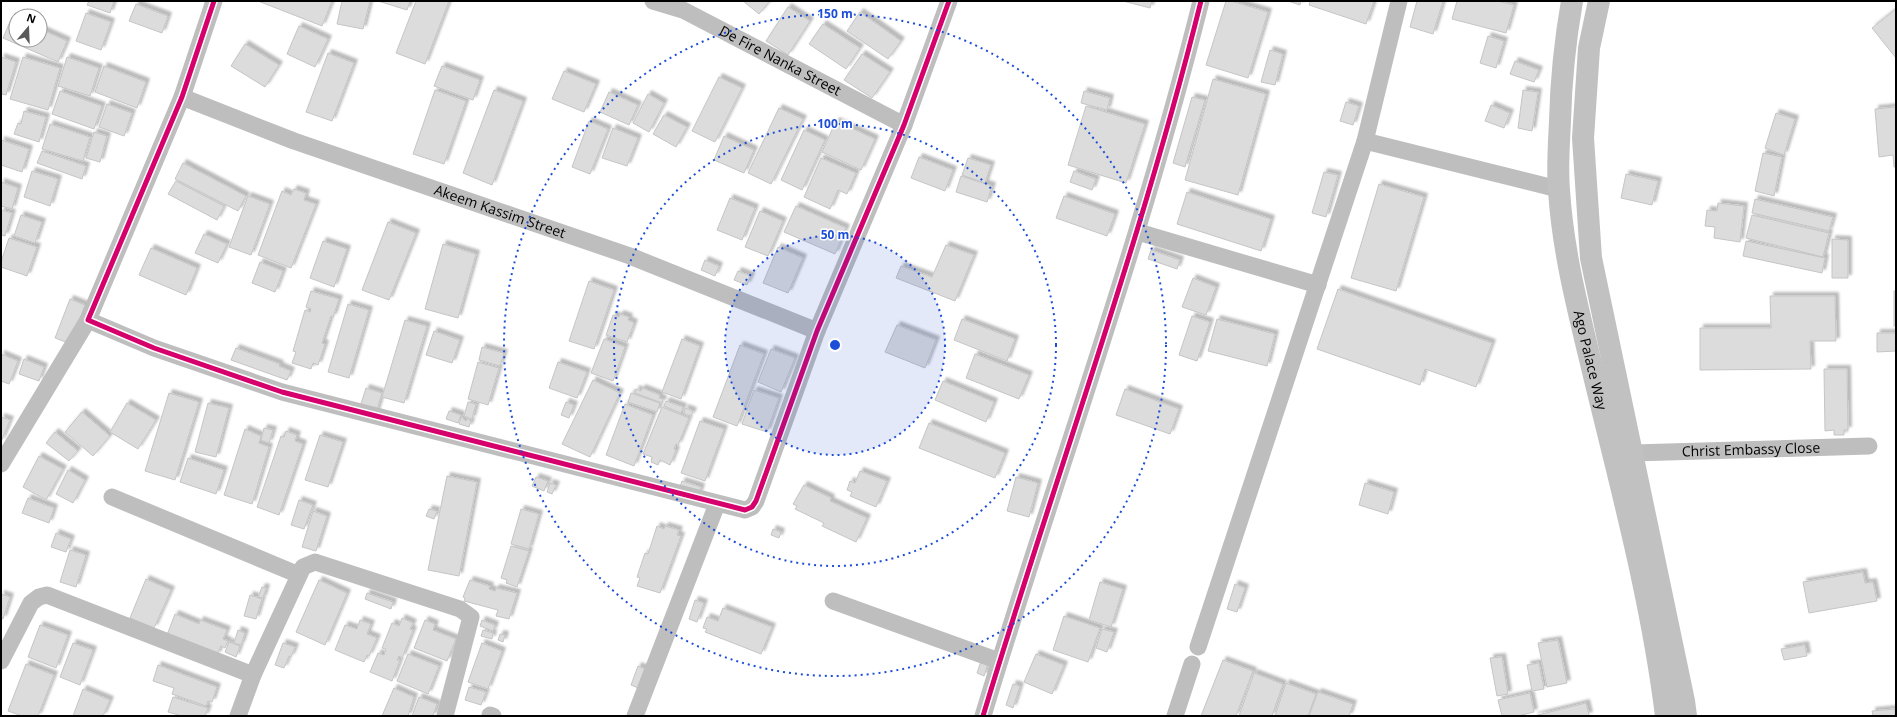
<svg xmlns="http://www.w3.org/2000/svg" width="1897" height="717" font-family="'Open Sans',sans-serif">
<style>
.building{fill:#dcdcdc;stroke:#c5c5c5;filter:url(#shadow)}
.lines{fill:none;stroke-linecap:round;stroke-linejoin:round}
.minor{stroke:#bebebe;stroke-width:17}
.secondary{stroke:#c1c1c1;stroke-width:22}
.cycleway-casing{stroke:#fff;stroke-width:8}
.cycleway{stroke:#d6006c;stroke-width:5}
.ring{fill:none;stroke:#1d4ed8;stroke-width:2;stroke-dasharray:2 4}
.labels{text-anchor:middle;stroke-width:3;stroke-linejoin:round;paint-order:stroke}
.street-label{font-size:14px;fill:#000;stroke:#fff}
.centre{fill:#1d4ed8;stroke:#fff;stroke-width:2}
.ring-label{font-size:12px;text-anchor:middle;font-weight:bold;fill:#1d4ed8;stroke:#fff;stroke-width:3;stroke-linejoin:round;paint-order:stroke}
</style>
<defs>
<filter id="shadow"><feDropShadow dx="3.5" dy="-3.5" stdDeviation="1" flood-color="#0004"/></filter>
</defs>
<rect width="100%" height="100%" fill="#fff"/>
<g class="building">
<polygon points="89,1 114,1 110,13 87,5"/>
<polygon points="258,1 332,1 322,26"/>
<polygon points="342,1 370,1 363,29 337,24"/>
<polygon points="378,1 410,1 407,10"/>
<polygon points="416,1 449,1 425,64 396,53"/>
<polygon points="743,1 770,1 759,14"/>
<polygon points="1123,1 1152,1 1150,8"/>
<polygon points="1226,1 1231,1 1268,12 1248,78 1206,65"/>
<polygon points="1288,1 1301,1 1300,5"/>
<polygon points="1310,1 1374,1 1366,24 1309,5"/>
<polygon points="1417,1 1443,1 1433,34 1410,27"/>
<polygon points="1457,1 1497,1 1514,5 1506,33 1452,19"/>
<polygon points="136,4 168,16 162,33 129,21"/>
<polygon points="788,7 810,21 788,55 766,41"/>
<polygon points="1896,9 1896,58 1872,28"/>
<polygon points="860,12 901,41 888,59 847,31"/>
<polygon points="86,13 111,22 101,50 76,41"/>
<polygon points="12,17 16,18 16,40 40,40 40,29 67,41 58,62 3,38"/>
<polygon points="823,24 860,48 846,69 809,44"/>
<polygon points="299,26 328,39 315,67 287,54"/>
<polygon points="1488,36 1504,41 1496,68 1480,63"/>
<polygon points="245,44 279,65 265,87 231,66"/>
<polygon points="1270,50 1283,54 1275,85 1261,82"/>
<polygon points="328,53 354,63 332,121 306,112"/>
<polygon points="862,54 890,72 872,98 844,80"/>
<polygon points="1,57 16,62 6,95 1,94"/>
<polygon points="23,57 60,68 48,110 10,99"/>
<polygon points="67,57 99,68 90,96 58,86"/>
<polygon points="1515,61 1539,70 1534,82 1510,74"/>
<polygon points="104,66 146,82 137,108 95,92"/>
<polygon points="442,66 480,80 473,100 434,86"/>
<polygon points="564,71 596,84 584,112 552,99"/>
<polygon points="719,77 742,88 715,142 692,131"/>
<polygon points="1213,79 1266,94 1238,195 1185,180"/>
<polygon points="435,90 466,101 444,164 413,154"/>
<polygon points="494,90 523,101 492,185 463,173"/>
<polygon points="1523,90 1538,92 1532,131 1518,128"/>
<polygon points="60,91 102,106 94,129 52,114"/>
<polygon points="1084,91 1110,98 1107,110 1081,103"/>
<polygon points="609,92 638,105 629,125 600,112"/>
<polygon points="648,94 664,103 649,132 633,123"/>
<polygon points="1192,97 1205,100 1185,167 1173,163"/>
<polygon points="1346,102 1359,106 1353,125 1340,121"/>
<polygon points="107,104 132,113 124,136 99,127"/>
<polygon points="1491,105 1510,113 1504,128 1485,121"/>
<polygon points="1086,106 1145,124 1126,183 1068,165"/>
<polygon points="1896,107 1896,167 1894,167 1893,155 1879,157 1875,109"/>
<polygon points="779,108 803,119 771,184 748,173"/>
<polygon points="24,111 46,117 39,142 14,134 18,123 21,124"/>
<polygon points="1776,113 1795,119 1784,155 1765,148"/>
<polygon points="664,115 687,127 676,147 653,134"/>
<polygon points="589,121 608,129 590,174 572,167"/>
<polygon points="836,121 875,139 861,170 822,152"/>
<polygon points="50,124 90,137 83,161 42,149"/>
<polygon points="613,128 638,138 627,166 602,158"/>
<polygon points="804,130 825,140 802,190 781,180"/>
<polygon points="94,132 107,136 100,162 86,158"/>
<polygon points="724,136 754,150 744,173 714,160"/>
<polygon points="1,140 29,149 22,172 1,165"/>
<polygon points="42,151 86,166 82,179 37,163"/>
<polygon points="1763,153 1782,157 1774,196 1755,191"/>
<polygon points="919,157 953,170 945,191 911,178"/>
<polygon points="821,158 856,173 847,194 838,190 830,209 804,197"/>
<polygon points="968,158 991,165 985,183 962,175"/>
<polygon points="183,163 246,196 238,211 175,179"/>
<polygon points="32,171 58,179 50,206 24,197"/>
<polygon points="1074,171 1096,179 1092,190 1070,182"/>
<polygon points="1324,172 1338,175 1326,217 1312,213"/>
<polygon points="1626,174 1658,181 1652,205 1621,198"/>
<polygon points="961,176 992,186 987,202 956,192"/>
<polygon points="176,181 224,206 217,220 168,194"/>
<polygon points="1,182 18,188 12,209 1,206"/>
<polygon points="1379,184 1424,197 1396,291 1351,278"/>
<polygon points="294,189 306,193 304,200 316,204 291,268 258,255 282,191 291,195"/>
<polygon points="1187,192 1271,219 1261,251 1177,224"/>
<polygon points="248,196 270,204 251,255 229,247"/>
<polygon points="1064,196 1115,214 1107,236 1056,218"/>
<polygon points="730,198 755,208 742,240 717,230"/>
<polygon points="1755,199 1833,217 1829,231 1752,213"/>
<polygon points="1718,203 1744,206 1740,242 1714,238 1715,227 1705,226 1707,210 1717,211"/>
<polygon points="796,206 846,228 835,254 784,232"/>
<polygon points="1,210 12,213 5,236 1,235"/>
<polygon points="760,211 783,221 768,256 745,247"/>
<polygon points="21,215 42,222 35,243 14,236"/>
<polygon points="1752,215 1829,233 1823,257 1746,238"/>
<polygon points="388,222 416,233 389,300 362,290"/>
<polygon points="204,234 227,244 218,263 195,253"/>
<polygon points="9,238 37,247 27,276 1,267 1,262"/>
<polygon points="1832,239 1848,240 1848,278 1832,278"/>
<polygon points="323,241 347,249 334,287 310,278"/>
<polygon points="1746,241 1825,258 1822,273 1743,256"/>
<polygon points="443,244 476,254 458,318 425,309"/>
<polygon points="946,245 974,255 955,301 896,278 901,266 932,277"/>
<polygon points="778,247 803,258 788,293 763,283"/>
<polygon points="151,248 197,268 186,295 139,275"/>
<polygon points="1151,250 1180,260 1177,269 1148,259"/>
<polygon points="705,260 719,266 715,276 701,270"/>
<polygon points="260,262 283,271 275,292 252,283"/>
<polygon points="738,271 751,276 747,285 734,280"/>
<polygon points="1193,278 1216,287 1206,315 1182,307"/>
<polygon points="589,281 614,290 594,349 569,341"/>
<polygon points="1338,289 1492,343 1476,387 1425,369 1420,385 1317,349"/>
<polygon points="311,291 339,299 333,317 331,316 322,343 325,344 318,365 313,363 311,369 292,363 296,352 293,351 305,310 310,312 311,309 306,307"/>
<rect x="1894" y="291" width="2" height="35"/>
<polygon points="1770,296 1835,296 1836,341 1810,341 1811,369 1700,370 1700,328 1771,328"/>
<polygon points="70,299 85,305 71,344 55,338"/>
<polygon points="348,304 369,310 349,378 328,372"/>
<polygon points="620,314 629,317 628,320 634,323 627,342 606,335 613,315 619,317"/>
<polygon points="1192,316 1210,322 1197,361 1179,355"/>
<polygon points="962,319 1015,339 1007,361 954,340"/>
<polygon points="1217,319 1275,334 1267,366 1208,351"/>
<polygon points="405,320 427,326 404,403 382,397"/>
<polygon points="897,325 936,340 925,368 885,352"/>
<polygon points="434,331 460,340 452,363 426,355"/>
<polygon points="1877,333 1896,333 1896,351 1877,352"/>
<polygon points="604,339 625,347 613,381 591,373"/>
<polygon points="682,339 700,346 681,399 662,392"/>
<polygon points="740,345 764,354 737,426 713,417"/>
<polygon points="482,347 504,353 500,366 479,360"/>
<polygon points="236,348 280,364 279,366 291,371 287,380 231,360"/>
<polygon points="771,349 795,358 781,392 758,382"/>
<polygon points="1,354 18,361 9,384 1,381"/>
<polygon points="975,354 1029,375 1019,399 966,378"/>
<polygon points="24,359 44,367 39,381 19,374"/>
<polygon points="478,362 499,368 488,405 468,399"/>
<polygon points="558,362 587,372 577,398 549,388"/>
<polygon points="1824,369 1847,369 1848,430 1844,430 1844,435 1834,435 1834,430 1825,431"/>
<polygon points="593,380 620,393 590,457 562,444"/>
<polygon points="943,381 994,402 986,422 935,400"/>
<polygon points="366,388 382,393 376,413 360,407"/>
<polygon points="642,388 660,395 659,398 663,399 662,403 635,393 636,389 641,391"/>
<polygon points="1125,389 1179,409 1170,434 1116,415"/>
<polygon points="754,390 779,398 767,432 742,424"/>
<polygon points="169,393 199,402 175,480 145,471"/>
<polygon points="631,393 660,403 657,412 628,402"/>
<polygon points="666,401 683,407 681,413 664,406"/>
<polygon points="468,402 476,404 472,419 464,416"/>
<polygon points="566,402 574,405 569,418 561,415"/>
<polygon points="127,403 156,420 138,449 110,432"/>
<polygon points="208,403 229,408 216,457 195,452"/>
<polygon points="625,404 653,415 634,466 606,455"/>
<polygon points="662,407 689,418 678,445 676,444 674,449 676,450 670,465 660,460 658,465 651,462 652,457 643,454"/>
<polygon points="685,408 693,411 691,416 684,414"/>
<polygon points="449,411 461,415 458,423 446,419"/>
<polygon points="82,412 110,436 93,456 65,432"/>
<polygon points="1,417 10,420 1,442"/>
<polygon points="461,417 466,421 467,419 471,421 469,427 459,424"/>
<polygon points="700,421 724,429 705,481 681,473"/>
<polygon points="929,423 1005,453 995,478 919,448"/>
<polygon points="264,428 273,430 269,443 261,440"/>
<polygon points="245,429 261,436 259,443 269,447 252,504 224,495"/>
<polygon points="286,431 297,435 295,441 303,444 279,515 257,507 281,436 284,437"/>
<polygon points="55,432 78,451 69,461 46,443"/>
<polygon points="320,435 343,442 328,487 305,480"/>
<polygon points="39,456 63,469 46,500 23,487"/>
<polygon points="188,458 224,470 216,494 180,482"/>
<polygon points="68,470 85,480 73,503 56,494"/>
<polygon points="860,471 887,481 876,507 850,496 852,492 847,490 850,481 855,483"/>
<polygon points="447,476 477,482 459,576 428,570"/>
<polygon points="536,477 548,481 544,491 532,486"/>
<polygon points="1016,477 1038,483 1029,517 1007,511"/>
<polygon points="682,481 701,487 699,494 680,487"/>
<polygon points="550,483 556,485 552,494 547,492"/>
<polygon points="1365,483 1394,492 1388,514 1359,505"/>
<polygon points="804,485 831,498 830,501 867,518 856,542 822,526 824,523 795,509 797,506 793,504"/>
<polygon points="28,498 54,508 49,523 22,513"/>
<polygon points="299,500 313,505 304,529 291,525"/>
<polygon points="429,509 437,511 434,519 426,516"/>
<polygon points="521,509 539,514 529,549 511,544"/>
<polygon points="313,511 327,516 316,551 302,547"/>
<polygon points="657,526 664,529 665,526 679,530 677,535 681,536 660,593 637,586 640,578 637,577 645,553 648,554"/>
<polygon points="773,529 781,532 779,538 771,535"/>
<polygon points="56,533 71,539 66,552 51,547"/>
<polygon points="511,546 529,551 517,587 506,583 507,580 501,578"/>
<polygon points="70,550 86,555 76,587 60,582"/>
<polygon points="1863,572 1865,583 1873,582 1877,601 1809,613 1803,582"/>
<polygon points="146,579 171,590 154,628 130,618"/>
<polygon points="319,580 347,593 325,645 296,632"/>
<polygon points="470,580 490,586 489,589 495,591 496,588 517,593 509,619 496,616 498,610 464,601 465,598 463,597"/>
<polygon points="1100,582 1123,589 1111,627 1089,620"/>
<polygon points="1235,584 1245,588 1237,612 1227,609"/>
<polygon points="262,587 266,588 263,598 258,597"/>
<polygon points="367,593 393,602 391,609 365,599"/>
<polygon points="1,594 10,597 3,619 1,618"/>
<polygon points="250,595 262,599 256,619 244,616"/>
<polygon points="695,600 704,603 697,622 689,619"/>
<polygon points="723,608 772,627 761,654 705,632 707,629 703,628 707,617 718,621"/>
<polygon points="175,614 199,624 200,620 227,630 223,639 228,641 225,648 221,646 217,655 167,635"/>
<polygon points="1064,616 1100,628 1088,662 1053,650"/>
<polygon points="402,618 413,623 410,629 413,630 402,658 399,656 397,660 400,660 392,681 370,672 378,653 384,655 386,649 382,648 392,623 399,626"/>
<polygon points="360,620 371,624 367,634 377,638 369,656 367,655 364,662 335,650 345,625 357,629"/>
<polygon points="425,620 435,624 433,630 456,639 447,661 414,648"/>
<polygon points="482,620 495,625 493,631 480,626"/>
<polygon points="40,625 68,635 56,668 28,657"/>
<polygon points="1102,629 1114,632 1107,652 1096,648"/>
<polygon points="238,630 245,633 241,645 234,643"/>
<polygon points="483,630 493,633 492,639 481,636"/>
<polygon points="500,634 505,635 503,642 498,640"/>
<polygon points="1558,640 1567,683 1547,687 1538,643"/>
<polygon points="229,642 240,646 236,657 225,652"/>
<polygon points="73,643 93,650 80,685 60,677"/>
<polygon points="283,643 295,647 291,657 289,656 284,668 275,665"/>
<polygon points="482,643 502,651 488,689 468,682"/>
<polygon points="1805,645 1807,656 1784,660 1781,649"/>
<polygon points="408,654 439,666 428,694 397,681"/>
<polygon points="1036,654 1064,665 1052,694 1024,682"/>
<polygon points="1502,657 1508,694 1497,696 1490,658"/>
<polygon points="982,658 989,660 984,676 977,673"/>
<polygon points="1223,660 1253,671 1236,716 1201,716"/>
<polygon points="1539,663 1544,689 1532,691 1527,665"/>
<polygon points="26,664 54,675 38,716 22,716 8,711"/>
<polygon points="158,665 217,687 212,702 208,701 206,706 172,694 174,688 153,681"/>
<polygon points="638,666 645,669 638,688 631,685"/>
<polygon points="1254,673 1283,684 1272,716 1239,716"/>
<polygon points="1286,683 1316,694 1308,716 1275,716"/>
<polygon points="1013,684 1020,686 1013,708 1006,705"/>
<polygon points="469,687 486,692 481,705 465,700"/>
<polygon points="394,688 414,697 408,716 382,716"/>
<polygon points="83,689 110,700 103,716 73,716"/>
<polygon points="1318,692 1353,704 1349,716 1309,716"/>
<polygon points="1530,693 1534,712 1518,716 1502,716 1498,700"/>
<polygon points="173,697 208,708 205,716 182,716 168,712"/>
<polygon points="419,697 437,704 433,716 412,716"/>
<polygon points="1586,703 1589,715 1586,716 1534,716"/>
<polygon points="1895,709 1895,716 1873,716 1872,711"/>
</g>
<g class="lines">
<g class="minor">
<polyline points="214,1 182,97 88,320 154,348 282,392 745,510 752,507 756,501 817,331 904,125 949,1"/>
<path id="s1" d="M653 1 683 10 904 125"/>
<path id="s2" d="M182 97 294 141 630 256 817 331"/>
<polyline points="1365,141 1558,189"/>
<polyline points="1138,232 1318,285"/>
<path id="s3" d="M1633 453 1869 446"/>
<polyline points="1,464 88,320"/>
<polyline points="112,497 299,575"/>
<polyline points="833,601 999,661"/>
<polyline points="1198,647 1365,141 1399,1"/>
<polyline points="1,661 31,603 39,597 47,595 253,675"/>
<polyline points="490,715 493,716"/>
<polyline points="238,716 253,675 303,567 315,562 460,609 471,617 445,716"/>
<polyline points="635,716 717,504"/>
<path d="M983 716C1055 477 1141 243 1201 1"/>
<polyline points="1175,716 1192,664"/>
</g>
<g class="secondary">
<path id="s4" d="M1572 1C1565 41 1561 80 1560 121 1559 144 1557 167 1559 190 1563 255 1580 317 1595 380 1622 491 1652 602 1666 716"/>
<polyline points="1599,1 1589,48 1583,138 1591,258 1684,701 1686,716"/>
</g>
<g class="cycleway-casing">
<g id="cycleway">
<polyline points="214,1 182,97 88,320 154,348 282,392 745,510 752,507 756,501 817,331 904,125 949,1"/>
<path d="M983 716C1055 477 1141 243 1201 1"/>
</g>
</g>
<use href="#cycleway" class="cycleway"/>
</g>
<circle cx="835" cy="345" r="110" fill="#1d4ed8" fill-opacity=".12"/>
<g class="ring">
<circle cx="835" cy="345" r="110"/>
<circle cx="835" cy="345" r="221"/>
<circle cx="835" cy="345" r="331"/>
</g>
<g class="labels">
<g class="street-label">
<text dy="5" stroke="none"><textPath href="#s1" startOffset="141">De Fire Nanka Street</textPath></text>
<text dy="5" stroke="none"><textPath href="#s2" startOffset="338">Akeem Kassim Street</textPath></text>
<text dy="5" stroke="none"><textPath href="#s4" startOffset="363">Ago Palace Way</textPath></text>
<text dy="5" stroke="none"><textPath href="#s3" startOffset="118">Christ Embassy Close</textPath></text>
</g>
</g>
<circle cx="835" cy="345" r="6" class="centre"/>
<g class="ring-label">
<text x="835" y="18">150 m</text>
<text x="835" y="128">100 m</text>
<text x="835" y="239">50 m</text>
</g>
<rect width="1897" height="717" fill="none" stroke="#000000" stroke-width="4"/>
<g transform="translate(28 28) rotate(19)"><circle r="19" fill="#ffffff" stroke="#999999"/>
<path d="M0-3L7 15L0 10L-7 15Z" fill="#595959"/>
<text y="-6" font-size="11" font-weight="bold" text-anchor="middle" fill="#000000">N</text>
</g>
</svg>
